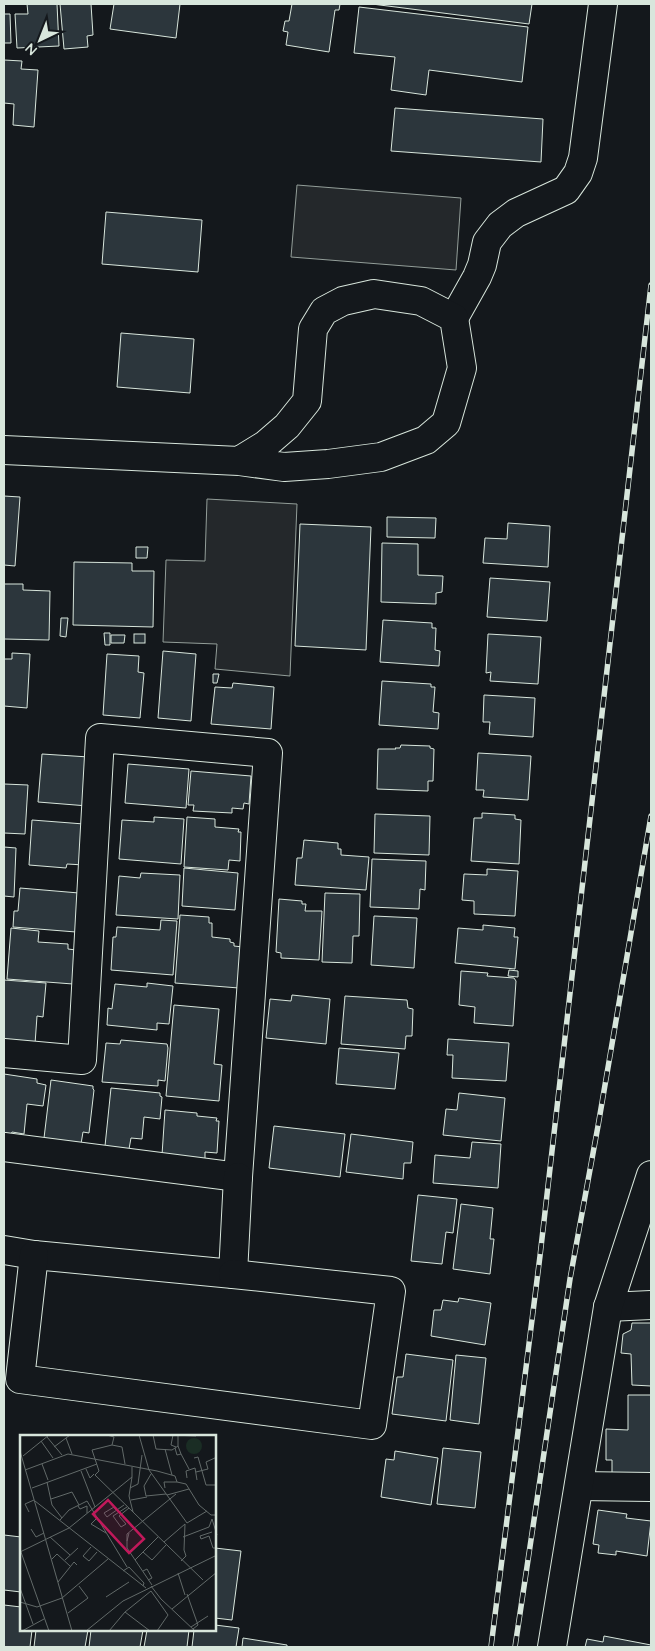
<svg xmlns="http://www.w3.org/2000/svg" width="655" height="1651" font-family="Quicksand,sans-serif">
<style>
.parking{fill:#24282b;stroke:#939e99}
.building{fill:#2c363c;stroke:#d8e6dc}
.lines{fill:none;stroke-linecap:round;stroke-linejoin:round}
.minor-casing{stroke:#d8e6dc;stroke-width:30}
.tertiary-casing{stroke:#d8e6dc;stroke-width:30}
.minor{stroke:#14181c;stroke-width:28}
.tertiary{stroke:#14181c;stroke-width:28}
.rail-casing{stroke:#d8e6dc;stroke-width:5.5}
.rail{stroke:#14181c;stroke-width:4;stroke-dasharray:11;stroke-linecap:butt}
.inset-road{fill:none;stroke:#626a69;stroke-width:1}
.view{fill:#c2185b;fill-opacity:0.15;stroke:#c2185b;stroke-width:2.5}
.inset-edge{fill:none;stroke:#d8e6dc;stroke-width:2.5}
</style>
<rect width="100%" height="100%" fill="#14181c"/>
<g class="parking">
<polygon points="297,185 461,198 456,270 291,257"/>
<polygon points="207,499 297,504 290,676 215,669 217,644 163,642 166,560 205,561"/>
</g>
<g class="building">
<polygon points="27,4 57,4 59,46 17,48 15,14 28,14"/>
<polygon points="60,4 91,4 93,35 87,36 88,47 64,49"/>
<polygon points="114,4 180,4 176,38 110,29"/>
<polygon points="292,4 340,4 339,10 335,10 329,52 286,45 288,32 283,31 285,21 289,21"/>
<polygon points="372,4 532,4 529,24"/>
<polygon points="359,7 528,27 522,82 429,70 426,95 391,90 395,57 354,53"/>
<polygon points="4,14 10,14 11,43 4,43"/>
<polygon points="4,60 22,61 21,69 38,70 34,127 13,125 14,104 4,103"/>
<polygon points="395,108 543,119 541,162 391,151"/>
<polygon points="106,212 202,220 198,272 102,264"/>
<polygon points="121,333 194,339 190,393 117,387"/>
<polygon points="4,496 20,497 15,566 4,565"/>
<polygon points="387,517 436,518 435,538 387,537"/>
<polygon points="508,523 550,526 548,567 483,563 485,538 507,539"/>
<polygon points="300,524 371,527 366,650 295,646"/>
<polygon points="382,543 418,544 418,575 443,576 442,592 436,593 436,604 381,602"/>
<polygon points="136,547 148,547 147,558 136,558"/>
<polygon points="74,562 132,563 132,571 154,571 153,627 73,625"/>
<polygon points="490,578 550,582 547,621 487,617"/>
<polygon points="4,584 23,584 23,590 50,591 49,640 4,639"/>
<polygon points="61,618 68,618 66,637 60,636"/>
<polygon points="383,620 432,623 432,628 436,628 435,650 440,651 439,666 380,662"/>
<polygon points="104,633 110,633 110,645 105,645"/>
<rect x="134" y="634" width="11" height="9"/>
<polygon points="488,634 541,637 538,684 490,681 491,672 486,673"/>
<polygon points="111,635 125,635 124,643 111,643"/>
<polygon points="163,651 196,654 191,721 158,718"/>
<polygon points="12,653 30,654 27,708 4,706 4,659 12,659"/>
<polygon points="107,654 139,656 138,672 144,673 140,718 103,715"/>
<polygon points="213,674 219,674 217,683 213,683"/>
<polygon points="382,681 431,684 431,687 435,687 433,712 439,713 438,729 379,725"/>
<polygon points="233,683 274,687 271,729 211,724 215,687 232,688"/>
<polygon points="484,695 535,698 533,737 489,734 490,722 483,722"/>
<polygon points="401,745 430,746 430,748 434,749 433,781 428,781 428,791 377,789 378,749 396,749 395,748 400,748"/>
<polygon points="478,753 531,756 528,800 483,797 484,790 476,790"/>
<polygon points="42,754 89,757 88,806 38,802"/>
<polygon points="128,764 189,769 186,808 125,803"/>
<polygon points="191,771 251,776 249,804 244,803 243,809 232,808 232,813 193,811 194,805 188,805"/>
<polygon points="4,784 28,785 25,834 4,833"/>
<polygon points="482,813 515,815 515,819 521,820 519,864 471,861 474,818 482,818"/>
<polygon points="375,814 430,816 429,855 374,853"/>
<polygon points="154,817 184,819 181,864 119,859 122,820 154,822"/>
<polygon points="187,817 215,819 215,827 239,829 238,832 241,832 240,861 229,860 228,870 184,867"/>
<polygon points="32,820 84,824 84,865 67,864 66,868 29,865"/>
<polygon points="304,840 338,843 338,849 341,849 341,855 369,857 366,890 295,885 297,858 302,858"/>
<polygon points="4,847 16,848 14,897 4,896"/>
<polygon points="372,859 426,861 425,890 420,889 419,909 370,907"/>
<polygon points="184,868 238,873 235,910 182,906"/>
<polygon points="487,869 518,871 515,916 474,914 474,901 462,900 464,874 487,875"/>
<polygon points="141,873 180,875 178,919 116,915 119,876 140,878"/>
<polygon points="20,888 79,893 76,932 13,927 14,911 18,911"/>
<polygon points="325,893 360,894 359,936 353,936 352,963 322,962"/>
<polygon points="279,899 302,901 302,904 306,904 305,911 322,911 319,960 281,958 281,953 276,952"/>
<polygon points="180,915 209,917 209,923 212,923 212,937 230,939 230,942 234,943 234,946 243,947 239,988 175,983"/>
<polygon points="374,916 417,918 414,968 371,965"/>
<polygon points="161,920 177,921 173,975 111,970 113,937 116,937 117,927 160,930"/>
<polygon points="483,925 515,928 514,937 518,937 515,969 455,963 458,928 483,930"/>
<polygon points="11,928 39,931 38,942 68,944 68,949 76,950 73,984 7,979"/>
<polygon points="509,970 518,971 518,977 508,976"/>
<polygon points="461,971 488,973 487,976 514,978 516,981 513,1026 474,1023 475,1007 459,1005"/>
<polygon points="4,980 46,983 43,1017 37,1016 35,1044 4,1042"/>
<polygon points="147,983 173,986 169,1024 157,1023 157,1030 107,1025 108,1008 112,1009 115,984 147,987"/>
<polygon points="292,995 330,999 326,1044 266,1038 270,999 291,1001"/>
<polygon points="345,996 407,1000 408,1008 413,1009 412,1036 406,1036 405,1049 341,1044"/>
<polygon points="174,1005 219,1009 214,1064 222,1065 219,1101 166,1096"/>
<polygon points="448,1039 509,1043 506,1081 452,1078 453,1055 447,1055"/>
<polygon points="121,1040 167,1044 168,1048 165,1081 158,1080 158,1086 102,1082 106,1043 120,1044"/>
<polygon points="339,1048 399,1053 395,1089 336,1084"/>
<polygon points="4,1074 37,1079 37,1083 46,1085 43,1106 27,1104 24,1134 12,1132 11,1134 4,1133"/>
<polygon points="51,1080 93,1086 93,1089 94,1090 89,1133 83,1132 81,1144 44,1138"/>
<polygon points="111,1088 160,1093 160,1096 162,1097 160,1119 144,1117 142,1139 131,1138 129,1149 105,1146"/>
<polygon points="459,1093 505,1098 501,1141 443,1135 446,1109 457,1110"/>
<polygon points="165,1110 197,1113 197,1116 217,1118 216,1121 219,1121 217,1153 205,1152 205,1159 162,1155"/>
<polygon points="274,1126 345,1134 340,1177 269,1168"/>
<polygon points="351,1134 413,1142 411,1163 404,1163 403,1179 346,1172"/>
<polygon points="472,1142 501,1144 498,1188 433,1183 435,1155 470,1158"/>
<polygon points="418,1195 457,1199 453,1233 446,1232 442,1264 411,1261"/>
<polygon points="461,1204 493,1208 490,1239 494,1239 490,1274 453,1269"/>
<polygon points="459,1298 491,1303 485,1345 431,1336 434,1310 441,1310 443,1300 458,1302"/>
<polygon points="632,1323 651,1323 651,1386 632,1385 631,1354 621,1353 623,1334 631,1330"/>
<polygon points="406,1354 453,1360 446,1421 392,1414 397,1377 403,1377"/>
<polygon points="456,1355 486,1358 479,1424 450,1420"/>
<polygon points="628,1395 651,1395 651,1476 612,1476 612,1460 606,1460 606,1429 628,1430"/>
<polygon points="443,1448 481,1452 475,1508 437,1504"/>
<polygon points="395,1451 438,1458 431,1505 381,1497 386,1459 394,1460"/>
<polygon points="598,1510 627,1514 626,1518 651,1521 647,1556 616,1551 616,1555 598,1553 599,1545 593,1544"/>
<polygon points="4,1535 21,1537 21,1592 4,1590"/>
<polygon points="215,1548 241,1551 232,1620 215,1618"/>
<polygon points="4,1605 21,1607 21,1630 32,1630 30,1647 4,1647"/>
<polygon points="215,1625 239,1628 236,1647 192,1647 194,1630 215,1630"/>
<polygon points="36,1630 88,1630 85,1647 34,1647"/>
<polygon points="91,1630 143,1630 140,1647 89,1647"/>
<polygon points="147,1630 189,1630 187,1647 144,1647"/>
<polygon points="604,1636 651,1645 651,1647 585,1647 587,1639 603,1642"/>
<polygon points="243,1638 287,1645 287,1647 242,1647"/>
</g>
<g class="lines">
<g class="minor-casing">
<g id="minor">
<polyline points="454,318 477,277 482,265 487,242 500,225 516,213 566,190 578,173 583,158 603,4"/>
<polyline points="4,1053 82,1060 100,738 268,753 238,1177 4,1147"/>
<polyline points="4,1250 34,1255 233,1274 238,1177"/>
<polyline points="34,1255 20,1379 372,1425 391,1291 233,1274"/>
<polyline points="608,1307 651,1305"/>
<polyline points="579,1486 651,1487"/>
<polyline points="552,1647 608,1307 651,1175"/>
</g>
</g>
<g class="tertiary-casing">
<polyline id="tertiary" points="4,450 239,461 284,467 328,464 381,457 426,440 446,423 462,368 454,318 421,301 374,294 343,301 324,311 313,329 307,401 287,426 265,445 239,461"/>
</g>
<use href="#minor" class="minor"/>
<use href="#tertiary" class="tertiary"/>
<g class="rail-casing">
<g id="rail">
<polyline points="491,1647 540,1256 651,285"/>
<polyline points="515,1647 570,1279 598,1126 651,816"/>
</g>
</g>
<use href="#rail" class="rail"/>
</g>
<g transform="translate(20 1435)">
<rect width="196" height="196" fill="#14181c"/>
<path d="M166 11a8 8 0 1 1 16 0a8 8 0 1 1-16 0Z" fill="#1a2d24"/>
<path class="inset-road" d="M87 0 94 2 92 10M119 0 129 35 167 88 187 76M133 0 136 14 152 15 158 11V0M153 0 176 1M153 0 151 10 156 12M27 2 42 20M46 3 52 19M21 6 33 23M34 12 50 0M155 13 157 20 161 19 158 11M145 14 152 40M0 16 52 196M161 19 169 34M3 21 29 0M174 23 178 22 186 50H197M22 29 28 45M105 29 102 12 92 10 72 15 79 36 75 40 113 77M66 34 70 43 74 39M5 35 48 19 137 36 155 41 157 47 166 49 179 70 191 80H197M61 36 75 72M176 37 188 34 186 27 197 22M131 39 124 51 126 61 146 59M112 42 109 61 113 77 183 145M167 43 166 36 175 33 177 45M27 47 32 70 42 83M12 53 77 29M110 53 118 49 122 20M145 53 144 47H157M147 60 169 54M31 64 52 57 59 70M111 65 127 62M15 66 126 153M58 71 60 74 67 71V78M107 72 93 81 101 92 106 89 99 81 109 73M9 77 5 69 14 65M91 79 87 82 84 78 94 72 96 75M91 79 104 70M78 82 71 89 86 98M192 84 197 100M40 85 49 75 67 66 107 132M11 94 16 102 24 98M192 97 180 101 181 104 189 101 193 113H197M109 98 107 106V99L156 59M30 102 50 120M163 102 189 92 192 84M107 106V113L132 150M144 107 165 89M71 112 63 121 69 126 77 117M0 117 49 93 112 42V32M1 117 29 196M123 117 132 125 146 110M32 124 37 119 50 131M45 125 58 113M115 125 138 102M161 126 166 121 164 115 165 89M103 136 109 132 124 148 123 151M123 136 127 134 132 143 128 145M158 138 165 160M38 147 54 127 57 130M131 151 141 164 175 196M0 153 13 189M131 156 148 180 137 196M167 159 178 190 173 194M86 162 109 147M0 167 17 172 42 163 88 124M152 174 197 137M105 177 130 196M48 178 68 163 59 151M171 192 188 181M2 196 24 184M66 196 103 166 197 120M89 196 105 177 131 156"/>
<path class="view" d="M88 65 124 104 109 118 73 79Z"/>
<rect width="196" height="196" class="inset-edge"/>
</g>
<rect width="655" height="1651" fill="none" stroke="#d8e6dc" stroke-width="10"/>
<g transform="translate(40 40) rotate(223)" stroke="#14181c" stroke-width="4" paint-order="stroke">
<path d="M0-4L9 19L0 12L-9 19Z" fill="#d8e6dc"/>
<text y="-8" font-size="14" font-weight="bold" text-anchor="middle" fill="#d8e6dc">N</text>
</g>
</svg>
